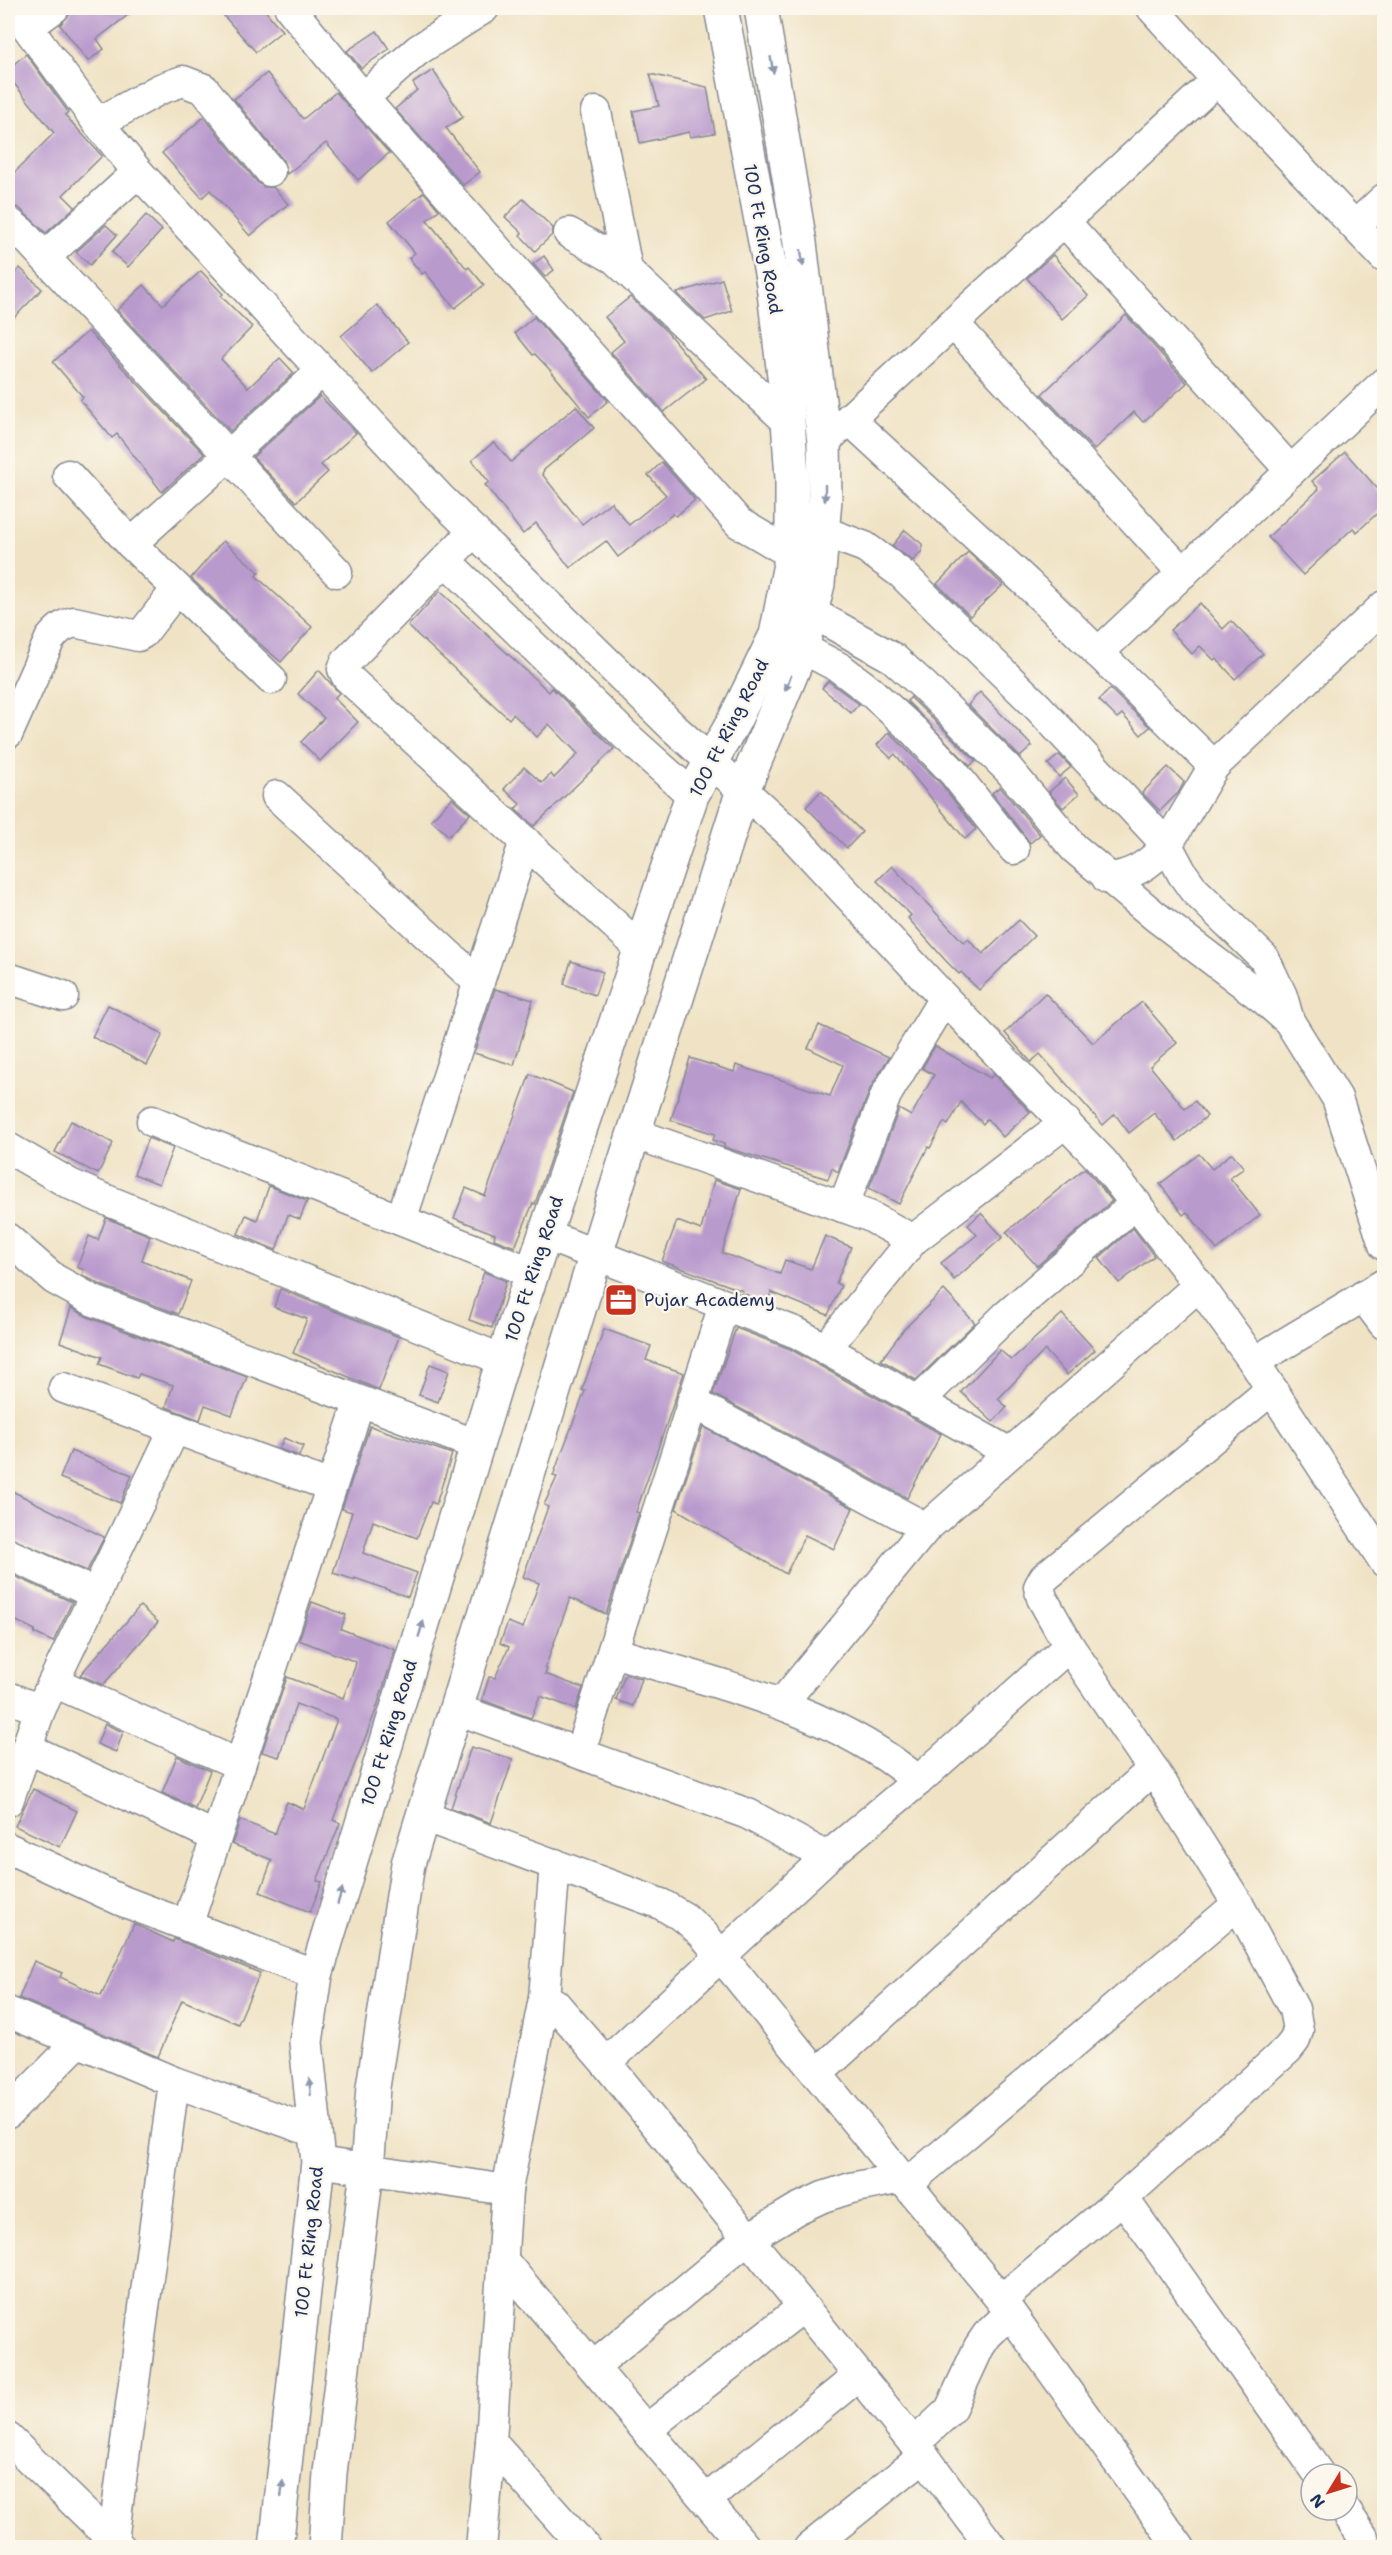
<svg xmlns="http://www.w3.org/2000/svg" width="1392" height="2555" font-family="'Shantell Sans',sans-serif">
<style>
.building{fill:#b99acd}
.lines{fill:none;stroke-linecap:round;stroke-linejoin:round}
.minor-casing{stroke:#868992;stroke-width:33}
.major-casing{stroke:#868992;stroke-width:36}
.minor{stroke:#fff;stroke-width:30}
.major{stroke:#fff;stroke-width:33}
.oneway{fill:#8d97ae}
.labels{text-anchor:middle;stroke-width:5;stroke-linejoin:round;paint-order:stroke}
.street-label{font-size:18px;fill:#1b2f5e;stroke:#fbf7ec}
.poi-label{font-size:18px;fill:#1b2f5e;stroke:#fbf7ec;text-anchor:start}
</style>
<rect width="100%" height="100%" fill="#fbf7ec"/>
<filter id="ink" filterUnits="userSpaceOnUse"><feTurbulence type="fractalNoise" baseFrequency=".0167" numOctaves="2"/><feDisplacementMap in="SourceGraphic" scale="12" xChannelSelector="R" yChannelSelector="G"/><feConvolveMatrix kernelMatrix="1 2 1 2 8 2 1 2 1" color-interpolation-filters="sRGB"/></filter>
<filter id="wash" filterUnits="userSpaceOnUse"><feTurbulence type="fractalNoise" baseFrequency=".008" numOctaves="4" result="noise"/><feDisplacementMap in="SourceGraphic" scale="24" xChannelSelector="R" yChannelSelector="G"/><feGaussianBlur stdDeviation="1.35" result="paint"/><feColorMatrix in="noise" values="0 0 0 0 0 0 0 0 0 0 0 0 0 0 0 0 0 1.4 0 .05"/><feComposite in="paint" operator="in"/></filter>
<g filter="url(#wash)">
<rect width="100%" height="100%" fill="#f0e3c5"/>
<g id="blocks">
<g class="building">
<polygon points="71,8 137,8 97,39 104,49 88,61 60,25 69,15"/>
<polygon points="235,8 263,8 282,31 256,52 224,16"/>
<polygon points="377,31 389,49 361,68 347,51"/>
<polygon points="26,54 68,112 65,115 102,156 63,195 75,207 46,233 19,208 8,205 8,179 54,133 8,76 8,69"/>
<polygon points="433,70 463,117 446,128 480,172 463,185 395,109 417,90 413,83"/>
<polygon points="267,73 303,119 336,92 389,153 358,180 326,143 287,174 283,160 234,99"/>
<polygon points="650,74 707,87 715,133 690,137 689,132 640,143 633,111 659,106"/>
<polygon points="204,117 257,182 264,187 274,188 288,204 250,236 210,190 202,198 162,153"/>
<polygon points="424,192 439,210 427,220 467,269 469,267 484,285 455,308 425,272 422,274 409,258 415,253 389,221"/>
<polygon points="523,199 553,228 552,235 535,251 520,235 522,233 505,217"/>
<polygon points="146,215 162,230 128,267 112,252"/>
<polygon points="106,225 117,235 90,265 76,252"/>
<polygon points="1053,255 1088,296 1062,319 1027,278"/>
<polygon points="544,256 554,270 545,277 533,264"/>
<polygon points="20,268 42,289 8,324 8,281"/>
<polygon points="201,271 223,294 221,296 252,327 221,359 248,388 280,358 294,373 230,431 117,310 144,285 163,305"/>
<polygon points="722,279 732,311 705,320 677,293"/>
<polygon points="630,297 667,332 706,379 664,412 611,352 624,341 605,317"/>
<polygon points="377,305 408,342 372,373 341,336"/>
<polygon points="1126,315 1187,383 1143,422 1134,412 1094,450 1042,394"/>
<polygon points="534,317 608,401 589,417 551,371 535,354 533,355 515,333"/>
<polygon points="88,331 204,454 162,492 117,434 112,438 80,400 83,397 53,362"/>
<polygon points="320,396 356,433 321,465 328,472 296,502 253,457"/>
<polygon points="576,406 594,428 544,470 542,474 582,524 611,502 629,525 666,495 648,475 662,462 695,500 676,516 673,514 618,557 606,541 570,568 536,523 523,534 485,485 489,482 472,460 494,442 511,462"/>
<polygon points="1345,452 1384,496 1384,507 1357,532 1353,528 1303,575 1268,537 1319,489 1312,481"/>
<polygon points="905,530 922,544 922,551 913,561 892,546"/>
<polygon points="223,541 259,572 256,576 312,627 281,662 260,644 191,578"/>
<polygon points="968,552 1003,585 970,616 937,584"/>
<polygon points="440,591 549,692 552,688 614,749 534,826 515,809 520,804 504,789 524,767 542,783 551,774 554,778 578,754 549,724 537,737 513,714 509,719 408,626"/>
<polygon points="1200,603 1223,629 1231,621 1263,654 1235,679 1216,658 1214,660 1200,646 1192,654 1170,630"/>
<polygon points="319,670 339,693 334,698 358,722 320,761 301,742 324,718 298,694"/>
<polygon points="828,681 859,704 851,713 822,688"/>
<polygon points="1110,689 1150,727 1141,735 1122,714 1117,718 1099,700"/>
<polygon points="980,692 1032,746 1020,757 968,705"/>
<polygon points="911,697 911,698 976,761 970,766 907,701"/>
<polygon points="889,732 941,784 976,829 965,839 895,754 891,758 877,745"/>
<polygon points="1059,755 1071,767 1059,777 1048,764"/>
<polygon points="1168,767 1184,782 1178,793 1160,811 1142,793"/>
<polygon points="1065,778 1079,794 1063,808 1049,792"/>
<polygon points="1000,787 1040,835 1030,843 992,793"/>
<polygon points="821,791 862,832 847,848 806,807"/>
<polygon points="452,798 470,814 449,836 431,820"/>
<polygon points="892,866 964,943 968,939 983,954 1019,920 1034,936 979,990 961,972 959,974 946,961 908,918 911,915 877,881"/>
<polygon points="571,961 603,972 595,995 564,984"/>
<polygon points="495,989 533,1000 514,1065 474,1053"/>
<polygon points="1045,993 1093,1043 1142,1002 1177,1043 1150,1066 1185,1109 1195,1101 1207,1116 1177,1141 1154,1113 1129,1133 1115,1114 1103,1125 1040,1054 1031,1062 1005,1033"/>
<polygon points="108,1005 163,1034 147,1065 92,1037"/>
<polygon points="819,1025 889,1057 870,1089 838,1172 832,1168 828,1179 724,1147 724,1144 713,1140 715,1134 671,1120 690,1058 734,1072 736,1065 830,1096 843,1065 808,1048"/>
<polygon points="935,1046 990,1078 994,1074 1030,1112 1003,1137 987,1119 983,1124 961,1102 948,1125 944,1122 930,1148 928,1147 899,1204 869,1188 899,1109 911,1116 934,1075 922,1068"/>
<polygon points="530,1074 573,1092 535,1204 533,1203 515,1247 494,1239 495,1234 454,1218 466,1188 485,1196"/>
<polygon points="71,1121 113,1143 98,1174 55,1152"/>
<polygon points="148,1138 173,1148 159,1184 134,1174"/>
<polygon points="1232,1153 1244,1168 1230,1178 1260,1215 1217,1250 1187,1212 1183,1215 1160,1184 1199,1154 1212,1169"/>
<polygon points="1085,1168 1112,1201 1037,1266 1006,1232"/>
<polygon points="714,1180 741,1189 722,1253 780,1274 785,1260 811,1269 825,1236 851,1247 836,1283 841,1286 828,1315 771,1292 767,1303 742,1293 743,1291 662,1261 677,1221 701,1230"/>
<polygon points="269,1186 307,1201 300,1219 288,1215 276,1250 238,1234 246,1215 257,1220"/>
<polygon points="981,1213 1003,1237 954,1280 941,1263 977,1235 968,1225"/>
<polygon points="106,1218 150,1236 142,1260 191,1281 178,1314 101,1285 82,1275 84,1270 77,1267 89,1236 98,1240"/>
<polygon points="1133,1228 1154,1256 1119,1283 1099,1258"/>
<polygon points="484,1272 506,1281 492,1328 469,1320"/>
<polygon points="280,1289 399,1337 379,1390 293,1353 307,1319 274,1307"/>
<polygon points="944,1290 975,1323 916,1380 881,1360 903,1330"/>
<polygon points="71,1308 88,1317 247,1377 232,1415 205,1405 200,1420 166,1407 173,1385 139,1374 137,1378 99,1364 102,1357 60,1342"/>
<polygon points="1062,1314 1095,1350 1067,1375 1045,1350 998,1399 1007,1407 993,1422 961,1392 1000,1350 1011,1360"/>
<polygon points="736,1328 790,1349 941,1434 907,1498 713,1394"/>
<polygon points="604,1329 651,1346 646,1360 684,1373 636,1512 639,1513 606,1614 570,1598 545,1668 547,1669 545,1674 583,1688 576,1709 540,1696 531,1718 482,1700 489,1677 495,1678 509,1647 500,1643 508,1622 523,1628 539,1583 523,1577 548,1507 544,1505 557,1477 553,1476 585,1391 582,1390"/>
<polygon points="430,1364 449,1371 438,1402 419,1395"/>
<polygon points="370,1426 452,1454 436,1504 431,1502 417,1538 373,1521 363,1553 417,1573 408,1597 355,1578 355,1580 333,1573 352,1512 342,1509"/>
<polygon points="703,1427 853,1508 834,1549 805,1535 786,1574 676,1509"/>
<polygon points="284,1438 303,1446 299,1456 279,1449"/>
<polygon points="71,1451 132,1475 120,1503 60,1478"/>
<polygon points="8,1489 104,1537 87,1571 8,1537"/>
<polygon points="8,1573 72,1602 53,1642 34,1633 35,1630 8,1617"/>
<polygon points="312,1602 346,1615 341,1629 395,1650 376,1710 333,1820 340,1823 317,1881 322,1882 310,1912 260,1892 272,1860 232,1844 240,1820 275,1834 287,1802 304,1809 336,1722 336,1719 296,1704 279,1757 262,1752 287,1677 343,1698 355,1667 356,1662 299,1640"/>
<polygon points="140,1606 158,1622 103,1685 80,1675"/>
<polygon points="625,1674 642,1679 633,1706 616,1700"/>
<polygon points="105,1724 123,1732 116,1752 97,1744"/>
<polygon points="471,1747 513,1759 491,1823 451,1808"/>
<polygon points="177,1756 210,1771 195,1808 162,1793"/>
<polygon points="33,1789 77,1811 60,1847 15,1826"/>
<polygon points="134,1924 173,1942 174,1939 260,1973 238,2024 182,2000 158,2057 19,1998 34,1961 62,1973 60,1977 101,1996"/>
</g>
</g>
</g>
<g filter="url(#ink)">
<use href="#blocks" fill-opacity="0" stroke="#868992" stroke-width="1.5"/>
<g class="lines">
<g class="minor-casing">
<g id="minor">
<polyline points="13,8 98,123 138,172 439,497 675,729 792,835 944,998 1103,1162 1199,1285 1254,1362 1384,1561"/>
<polyline points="290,8 363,98 739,523 792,554"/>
<polyline points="1152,8 1217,80"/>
<polyline points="28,27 54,8"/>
<polyline points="363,98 418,50 484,8"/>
<polyline points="596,112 627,269"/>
<polyline points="98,123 160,89 183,81 204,89 270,171"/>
<polyline points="1064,221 1291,471"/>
<polyline points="8,222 21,232 337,572"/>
<polyline points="1356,225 1384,199"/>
<polyline points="569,233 615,259 788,422"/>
<polyline points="45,257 138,172"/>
<polyline points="953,323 1183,573"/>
<polyline points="849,419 1027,583 1214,766"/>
<polyline points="824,442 1217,80 1384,257"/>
<polyline points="68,475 131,544 271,679"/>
<polyline points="474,531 346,662 343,669 347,677 641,949"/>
<path d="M822 531 865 547 902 574 1038 707 1167 845C1150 864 1133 876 1107 878"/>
<polyline points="131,544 322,371"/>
<polyline points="446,561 625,735 692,795"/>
<polyline points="1384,606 1214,766 1167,845 1182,873 1194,890 1264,958 1282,996 1289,1021 1337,1098 1384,1245"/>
<polyline points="811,612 893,658 923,685 1008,769 1074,848 1155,916 1264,999 1289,1021"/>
<polyline points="802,648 840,668 869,690 914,731 954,773 1014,849"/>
<polyline points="1098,653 1384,383"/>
<path d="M8 733 50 639C57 630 63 625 74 622L138 636 143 633 177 589"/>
<polyline points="277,796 479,983"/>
<polyline points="8,978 63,996"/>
<polyline points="152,1121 533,1273"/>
<polyline points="633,1133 869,1216 913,1240"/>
<polyline points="8,1148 70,1184 99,1197 503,1360"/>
<polyline points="843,1207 886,1095 944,998"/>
<polyline points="401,1220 525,841"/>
<polyline points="545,1235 797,1333 1010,1453"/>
<polyline points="8,1239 54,1279 94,1301 477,1445"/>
<polyline points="1363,1296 1384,1324"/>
<polyline points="826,1348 913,1240 1066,1122"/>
<polyline points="1254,1362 1384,1284"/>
<polyline points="64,1388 331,1486"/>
<polyline points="692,1402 926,1528"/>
<polyline points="918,1402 1006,1316 1136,1203"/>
<polyline points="8,1554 96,1594"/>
<path d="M613 1652C715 1683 836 1710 918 1781"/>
<polyline points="54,1682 240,1765"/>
<polyline points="8,1697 40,1710"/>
<polyline points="782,1703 926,1528 1199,1285"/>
<polyline points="456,1709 748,1814 827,1857"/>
<polyline points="27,1748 216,1837"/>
<polyline points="580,1752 724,1305"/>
<polyline points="8,1801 40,1710 175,1428"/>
<polyline points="423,1816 661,1904 685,1918 703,1934 1001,2300 1180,2548"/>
<polyline points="8,1848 120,1900 316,1975"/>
<polyline points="187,1926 359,1403"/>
<polyline points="544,1998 555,1864"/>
<polyline points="8,2012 174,2082 315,2132"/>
<polyline points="606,2063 827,1857 918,1781 1069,1646"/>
<polyline points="817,2074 1153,1769"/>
<polyline points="8,2113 77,2043"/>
<polyline points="318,2162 507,2190 544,1998 555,2004 606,2063 924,2456 992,2548"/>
<polyline points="907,2184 1238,1904"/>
<polyline points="1123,2198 1319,2474"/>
<polyline points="503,2261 746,2548"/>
<polyline points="1001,2300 1123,2198 1288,2049 1295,2040 1298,2030 1294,2009 1238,1904 1153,1769 1069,1646 1042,1598 1039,1587 1044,1578 1272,1389"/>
<polyline points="593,2367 747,2239 797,2209 823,2197 851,2188 902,2178"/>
<polyline points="647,2429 803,2307"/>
<polyline points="8,2438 121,2548"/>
<polyline points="491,2442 585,2548"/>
<polyline points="914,2444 950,2410 979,2347 987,2335 1010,2313"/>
<polyline points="706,2500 858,2376"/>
<polyline points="1345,2510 1363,2537 1362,2548"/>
<polyline points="113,2540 174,2082"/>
<polyline points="481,2548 491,2442 507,2190"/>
<polyline points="809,2548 924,2456"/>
</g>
</g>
<g class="major-casing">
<g id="major">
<polyline points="276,2548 318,2162 306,2042 316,1975 503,1360 692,795 734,721 776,635 792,554 792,478 786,392 773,284 721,8"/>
<polyline points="325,2548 330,2473 367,2170 373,2087 408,1864 618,1183 743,790 802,648 818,584 825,499 824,442 800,243 761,8"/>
</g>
</g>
<use href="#minor" class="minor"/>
<use href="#major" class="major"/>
</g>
<defs><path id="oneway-solid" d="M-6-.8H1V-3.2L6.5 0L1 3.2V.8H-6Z" transform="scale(1.5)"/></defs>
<g class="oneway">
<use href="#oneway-solid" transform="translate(772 65) rotate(80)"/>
<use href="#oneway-solid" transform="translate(802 258) rotate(83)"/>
<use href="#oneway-solid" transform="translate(825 493) rotate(90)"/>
<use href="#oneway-solid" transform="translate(788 683) rotate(112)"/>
<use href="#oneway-solid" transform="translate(421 1629) rotate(-73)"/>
<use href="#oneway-solid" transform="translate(340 1896) rotate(-73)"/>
<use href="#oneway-solid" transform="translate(310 2087) rotate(-95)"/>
<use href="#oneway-solid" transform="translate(282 2489) rotate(-84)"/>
</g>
</g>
<defs>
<g id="office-square" transform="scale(1.725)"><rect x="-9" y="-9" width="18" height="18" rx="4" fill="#c8321e" stroke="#fbf7ec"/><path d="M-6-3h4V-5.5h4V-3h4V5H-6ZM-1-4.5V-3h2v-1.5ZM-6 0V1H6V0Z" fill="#fff"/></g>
</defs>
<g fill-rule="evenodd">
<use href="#office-square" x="621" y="1300"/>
</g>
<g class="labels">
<g class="street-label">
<text transform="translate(763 239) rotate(80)" y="6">100 Ft Ring Road</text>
<text transform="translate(729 728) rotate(-63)" y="6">100 Ft Ring Road</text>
<text transform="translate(534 1269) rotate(-72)" y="6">100 Ft Ring Road</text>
<text transform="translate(389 1733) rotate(-73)" y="6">100 Ft Ring Road</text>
<text transform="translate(309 2242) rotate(-84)" y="6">100 Ft Ring Road</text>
</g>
<g class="poi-label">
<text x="644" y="1306">Pujar Academy</text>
</g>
</g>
<rect width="1392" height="2555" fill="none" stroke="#fbf7ec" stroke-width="30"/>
<g transform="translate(1329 2492) rotate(232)"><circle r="28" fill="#fbf7ec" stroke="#a1a7b3" stroke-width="1.5"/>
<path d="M0-4.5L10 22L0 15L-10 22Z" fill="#c8321e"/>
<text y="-9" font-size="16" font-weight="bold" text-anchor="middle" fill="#1b2f5e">N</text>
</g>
</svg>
